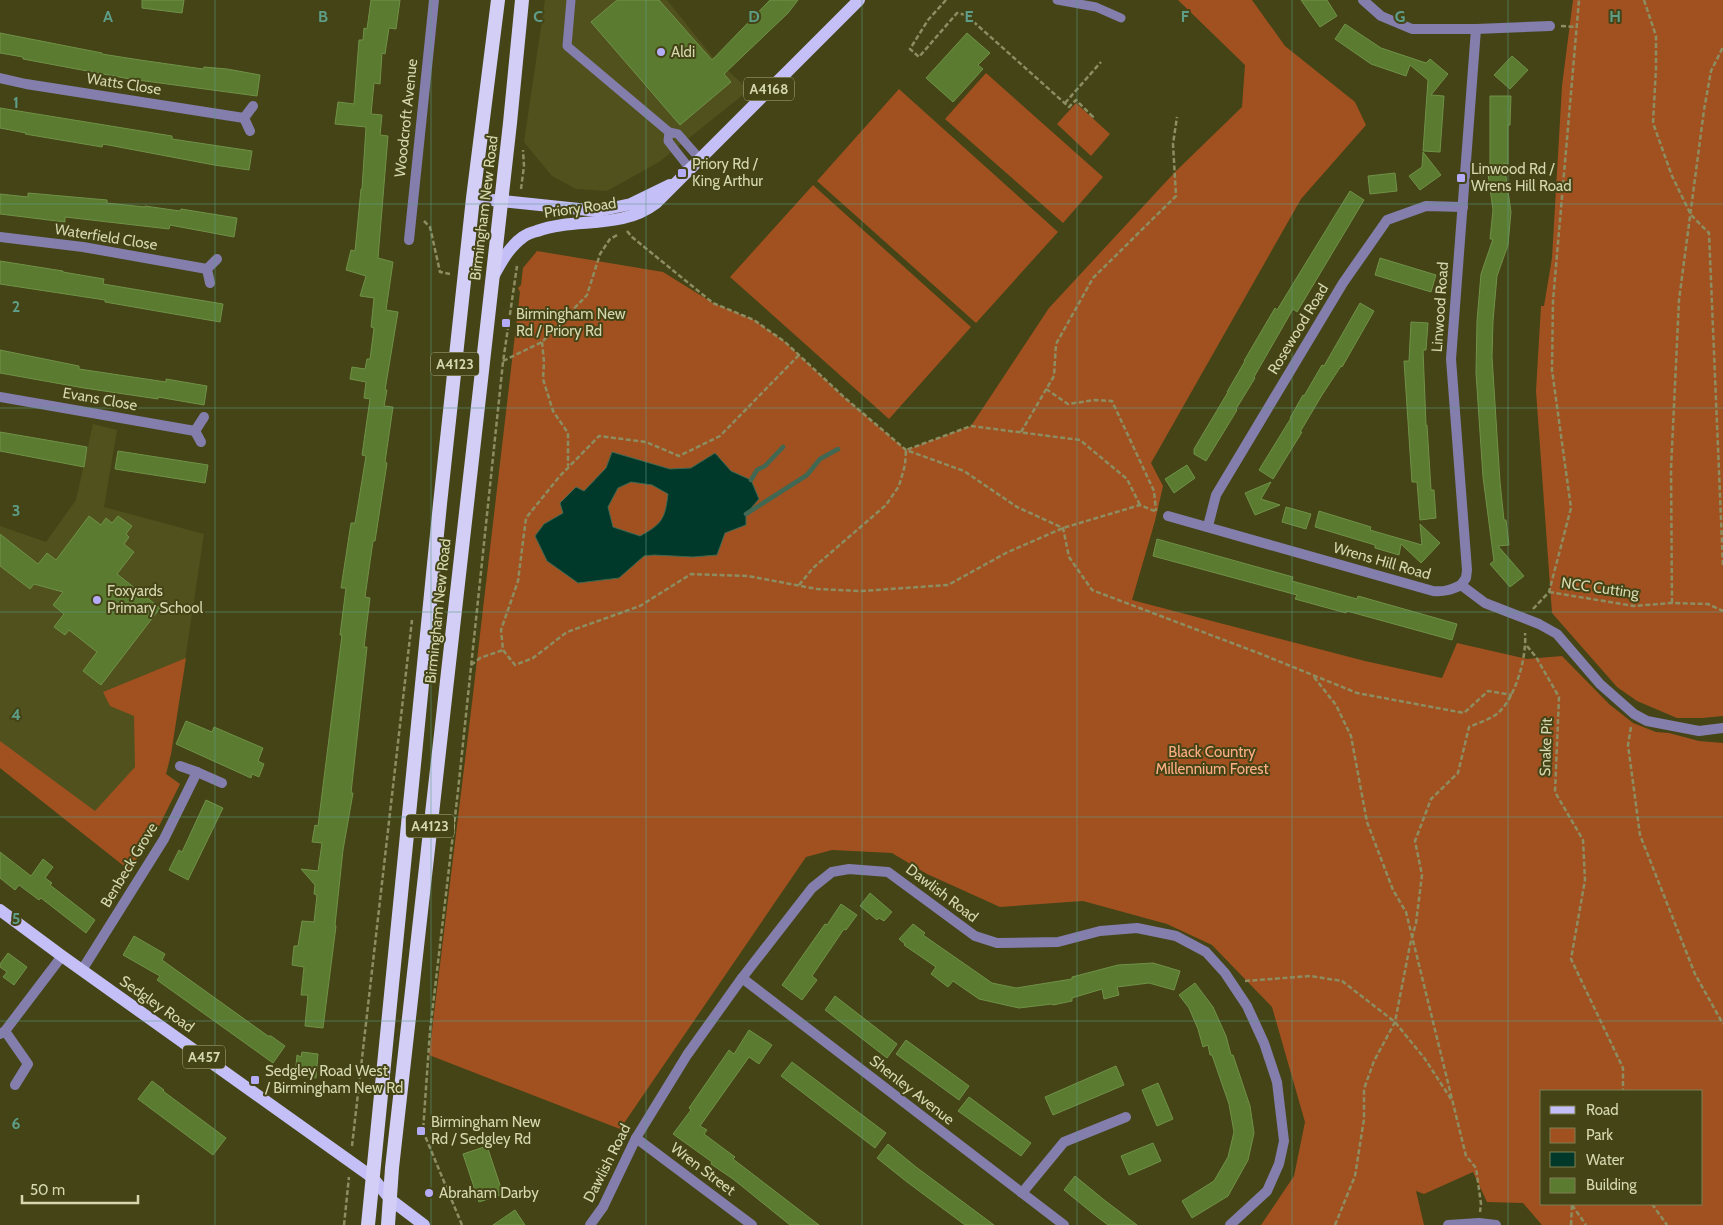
<svg xmlns="http://www.w3.org/2000/svg" width="1723" height="1225" font-family="Cabin,sans-serif">
<style>
.built{fill:#51511e}
.green{fill:#a15120;fill-rule:evenodd}
.water{fill:#00392a;stroke:#406852;fill-rule:evenodd}
.lines{fill:none;stroke-linecap:round;stroke-linejoin:round}
.stream{stroke:#406852;stroke-width:4.5}
.building{fill:#5b7b31;stroke:#709147}
.path{stroke:#8c8d61;stroke-width:2.5;stroke-dasharray:5 2.5;stroke-linecap:butt}
.service{stroke:#837eac;stroke-width:9}
.minor{stroke:#837eac;stroke-width:10}
.primary{stroke:#c4bff7;stroke-width:12}
.trunk{stroke:#d2cef6;stroke-width:14}
.grid{fill:none;stroke:#5e9d88;stroke-width:1;stroke-opacity:0.55}
.poi-dot{fill:#b5acf8;stroke:#444416;stroke-width:2}
.labels{text-anchor:middle;stroke-width:4;stroke-linejoin:round;paint-order:stroke}
.shield{fill:#444416;stroke:#aaab80;stroke-width:1}
.shield-label{font-size:14px;font-weight:bold;fill:#d5d7ae}
.poi-label{font-size:15px;fill:#d5d7ae;stroke:#444416;text-anchor:start}
.street-label{font-size:15px;fill:#d5d7ae;stroke:#444416}
.park-label{font-size:15px;fill:#feae83;stroke:#444416}
.grid-label{font-size:16px;text-anchor:middle;font-weight:bold;fill:#5e9d88;stroke:#444416;stroke-width:4;stroke-linejoin:round;paint-order:stroke}
</style>
<rect width="100%" height="100%" fill="#444416"/>
<g class="built">
<polygon points="545,0 667,0 711,55 749,90 659,162 607,191 576,189 552,176 524,142"/>
<polygon points="93,424 117,430 104,507 204,534 171,754 166,774 180,784 157,830 129,870 0,768 0,526 46,542 76,500"/>
</g>
<g class="green">
<path d="M1178 0H1252L1285 46 1355 102 1366 125 1301 199 1151 463 1163 486 1155 521 1132 600 1365 661 1442 678 1457 643 1527 659 1562 656 1609 704 1633 723 1656 732 1669 733 1699 741 1723 743V1225H1542L1523 1203 1487 1202 1473 1172 1424 1194 1416 1191 1424 1225H1261L1294 1176 1305 1122 1272 1007 1212 945 1167 924 1083 901 1000 907 927 874 892 853 832 850 806 857 620 1129 429 1055 472 703 520 292 518 288 521 285 523 268 537 251 663 272 713 303 754 320 785 342 845 398 906 450 971 426 1049 308 1175 172 1242 107 1245 65ZM1542 1091H1702V1204H1542Z"/>
<polygon points="1573,0 1723,0 1723,716 1702,718 1677,718 1637,701 1617,687 1552,613 1536,391 1541,306 1544,306 1552,258 1562,86"/>
<polygon points="986,73 1103,177 1063,223 945,119"/>
<polygon points="899,89 1058,232 976,323 817,181"/>
<polygon points="1076,103 1110,134 1091,156 1057,124"/>
<polygon points="813,185 971,327 889,419 730,277"/>
<polygon points="186,658 171,754 166,774 180,784 157,830 129,870 0,768 0,741 95,811 135,767 134,716 110,706 103,692"/>
</g>
<path class="water" d="M612 452 670 469 691 468 715 453 731 471 751 480 759 499 746 514V525L725 533 717 555 693 557 654 555 644 556 619 578 578 583 547 561 535 536 544 524 563 513 560 503 576 487 584 491 606 468ZM631 482 652 485 668 494C665 519 662 524 640 536L613 527 608 507 618 488Z"/>
<g class="lines">
<g class="stream">
<polyline points="751,480 757,470 765,466 783,447"/>
<polyline points="746,514 807,475 820,459 838,449"/>
</g>
</g>
<g class="building">
<polygon points="142,0 184,0 182,13 142,8"/>
<polygon points="371,0 400,0 396,29 389,28 385,54 382,53 380,84 374,83 371,114 382,115 380,135 388,136 378,258 393,262 386,310 398,312 385,390 387,390 384,406 393,407 385,462 387,463 375,541 373,541 365,597 370,598 364,647 367,647 351,793 353,793 343,850 335,925 336,926 323,1028 305,1026 308,995 301,995 304,967 292,965 294,946 298,946 302,921 314,922 317,895 314,894 315,885 301,869 318,871 322,843 312,842 315,825 318,826 342,635 340,635 346,588 341,588 351,523 355,523 366,456 362,455 370,399 364,398 366,382 350,379 352,367 365,369 367,359 370,359 374,328 371,327 374,298 360,296 366,276 346,270 351,250 355,251 361,189 362,189 366,127 335,124 338,102 354,104 359,40 363,40 364,28 367,29"/>
<polygon points="617,0 659,0 712,60 770,0 798,0 788,13 724,74 731,82 680,125 591,22"/>
<polygon points="1301,0 1327,0 1337,16 1320,27"/>
<polygon points="1345,24 1381,48 1426,63 1430,59 1448,74 1431,95 1444,96 1440,152 1423,151 1428,80 1410,65 1406,76 1371,64 1335,39"/>
<polygon points="0,33 102,53 102,54 140,60 203,69 204,67 227,69 260,75 257,96 130,79 23,59 23,57 0,53"/>
<polygon points="967,33 990,53 978,65 983,69 953,102 926,78"/>
<polygon points="1512,56 1528,70 1510,89 1494,75"/>
<polygon points="1490,96 1511,96 1510,125 1508,125 1508,164 1504,163 1511,212 1508,245 1497,276 1493,321 1492,357 1500,482 1504,520 1506,520 1509,545 1498,546 1524,576 1510,587 1490,564 1494,561 1483,477 1476,373 1477,321 1481,274 1493,239 1490,239 1493,210 1488,174 1490,174"/>
<polygon points="0,108 172,136 172,139 252,151 249,170 214,165 103,144 102,147 25,134 26,133 0,128"/>
<polygon points="1423,152 1441,175 1420,190 1409,176 1422,167"/>
<polygon points="1395,173 1397,191 1370,194 1368,176"/>
<polygon points="1350,191 1364,200 1297,312 1293,309 1254,377 1255,378 1236,409 1237,410 1206,461 1194,454 1194,449 1228,392 1227,392 1245,361 1244,361 1275,308 1277,310"/>
<polygon points="28,193 107,200 107,203 145,207 145,206 180,211 181,209 237,218 234,237 170,225 169,229 65,217 65,222 0,214 0,194 28,197"/>
<polygon points="1380,258 1436,275 1431,292 1375,275"/>
<polygon points="0,261 63,271 63,272 104,279 103,284 223,304 220,322 105,302 105,300 0,284"/>
<polygon points="1360,303 1374,311 1342,367 1341,366 1322,395 1300,432 1302,432 1273,479 1259,470 1291,418 1290,418 1303,395 1304,396 1322,365 1324,366"/>
<polygon points="1411,322 1428,323 1426,350 1423,350 1426,425 1427,425 1431,490 1434,490 1436,518 1420,520 1417,482 1412,482 1404,361 1409,361"/>
<polygon points="0,350 79,366 79,369 166,382 166,379 207,386 204,405 158,397 158,399 84,388 0,373"/>
<polygon points="0,432 87,447 84,467 0,451"/>
<polygon points="118,451 208,465 205,483 115,469"/>
<polygon points="1187,465 1195,478 1174,493 1165,479"/>
<polygon points="1271,482 1261,499 1280,505 1255,515 1245,493"/>
<polygon points="1286,507 1311,514 1306,529 1282,522"/>
<polygon points="1319,511 1371,527 1370,530 1422,545 1420,524 1440,543 1421,563 1401,544 1399,555 1375,548 1375,545 1315,527"/>
<polygon points="89,516 101,525 106,518 112,523 118,516 132,526 126,534 129,537 124,544 134,552 117,574 160,608 101,685 83,671 97,652 69,630 65,635 54,627 64,614 53,605 63,592 34,584 30,589 0,566 0,534 38,564 47,553 56,560"/>
<polygon points="1157,539 1293,577 1292,581 1357,599 1358,596 1457,624 1452,640 1347,611 1346,613 1295,599 1297,595 1153,556"/>
<polygon points="186,721 212,732 214,727 263,748 258,761 264,764 259,777 252,774 251,778 176,744"/>
<polygon points="206,800 223,808 188,880 169,870 179,850 182,852"/>
<polygon points="0,852 31,876 43,859 53,867 45,878 52,883 50,885 95,920 86,933 41,898 39,900 19,885 15,890 0,878"/>
<polygon points="870,893 892,912 884,921 879,918 877,920 860,906"/>
<polygon points="841,904 857,915 846,930 844,929 812,976 817,980 802,1000 782,985 825,924 827,925"/>
<polygon points="913,924 925,933 923,935 992,983 1016,988 1072,979 1072,977 1118,965 1153,963 1180,971 1174,990 1149,983 1117,987 1119,995 1104,999 1102,989 1072,998 1072,1001 1053,1005 1052,1004 1019,1008 979,999 953,981 948,987 931,974 936,967 904,945 905,944 899,939"/>
<polygon points="134,936 165,954 162,960 268,1036 271,1036 285,1046 273,1063 157,980 160,976 123,955"/>
<polygon points="8,953 27,967 14,985 3,977 7,972 0,967 0,964"/>
<polygon points="1195,983 1213,1007 1226,1036 1231,1055 1233,1055 1250,1106 1254,1133 1248,1160 1228,1196 1192,1218 1182,1201 1214,1181 1228,1157 1234,1132 1229,1104 1212,1055 1210,1055 1208,1045 1203,1047 1198,1029 1189,1008 1179,995"/>
<polygon points="835,996 897,1044 887,1058 825,1010"/>
<polygon points="749,1030 772,1045 759,1064 749,1057 700,1126 707,1130 704,1134 735,1157 733,1159 819,1225 790,1225 733,1179 711,1164 712,1162 673,1134 691,1110 689,1108 729,1050 734,1054"/>
<polygon points="906,1040 969,1086 959,1100 896,1054"/>
<polygon points="302,1052 318,1054 316,1078 295,1076 297,1055 301,1057"/>
<polygon points="792,1062 886,1133 875,1148 781,1076"/>
<polygon points="1116,1066 1124,1085 1053,1115 1045,1097"/>
<polygon points="152,1081 164,1090 163,1091 226,1138 213,1155 138,1099"/>
<polygon points="1158,1083 1173,1119 1157,1126 1142,1090"/>
<polygon points="969,1097 1031,1143 1021,1156 958,1111"/>
<polygon points="1153,1143 1161,1161 1129,1175 1121,1156"/>
<polygon points="888,1144 916,1167 994,1225 965,1225 907,1182 877,1158"/>
<polygon points="487,1146 503,1194 479,1202 463,1154"/>
<polygon points="1075,1176 1103,1199 1137,1225 1108,1225 1096,1216 1064,1190"/>
<polygon points="515,1210 525,1225 493,1225"/>
</g>
<g class="lines">
<g class="path">
<polyline points="946,0 928,20 910,49 919,57 957,13 966,15 1069,107 1076,100 1093,117 1092,118"/>
<polyline points="1644,0 1656,36 1656,68 1653,123 1672,176 1691,215 1709,233 1723,567"/>
<polyline points="1561,26 1577,27"/>
<polyline points="1065,103 1101,62"/>
<polyline points="521,189 524,166 523,150"/>
<polyline points="424,221 430,227 440,272 450,274"/>
<polyline points="627,231 632,237 713,303 754,320 785,342 845,398 906,450 964,471 1017,507 1063,528 1069,557 1092,590 1261,654 1357,693 1464,713 1488,691 1512,695"/>
<polyline points="542,342 544,362 543,379 553,411 568,433 568,466"/>
<polyline points="799,355 720,436 679,456 646,442 599,436 559,477 526,518 518,581 501,630 503,650 515,665 533,658 567,632 640,606 691,574 748,576 817,589 861,591 948,585 1006,553 1063,528 1140,505 1157,512"/>
<polyline points="503,361 542,342 587,295 600,254 610,239 619,234"/>
<polyline points="1046,389 1068,404 1095,400 1112,401 1154,491 1156,511"/>
<polyline points="1021,432 1054,376 1056,344 1093,278 1176,196 1173,144 1177,117"/>
<polyline points="799,585 813,568 886,505 899,486 905,465 906,450 971,426 1080,440 1127,479 1140,505"/>
<polyline points="1549,592 1634,606 1672,603 1708,604 1723,611"/>
<polyline points="1672,603 1671,469 1679,300 1704,110 1711,71 1723,47"/>
<polyline points="1533,609 1549,592 1571,508 1552,370 1553,301 1579,0"/>
<polyline points="1527,646 1536,657 1559,697 1555,792 1583,840 1585,880 1571,959 1623,1068 1623,1091"/>
<polyline points="471,665 480,658 503,650"/>
<polyline points="1314,677 1336,705 1351,736 1367,822 1393,890 1406,912 1466,1156 1476,1168 1481,1204 1480,1212"/>
<polyline points="1631,727 1628,745 1640,835 1695,974 1723,1024"/>
<polyline points="1245,981 1310,976 1342,981 1395,1022 1425,1059 1451,1099"/>
<polyline points="352,1146 412,620"/>
<polyline points="1652,1204 1667,1225"/>
<polyline points="1572,1205 1586,1225"/>
<polyline points="344,1225 349,1177"/>
<polyline points="462,1225 423,1131 430,1031 458,791 503,362 517,266"/>
<path d="M1335 1225 1355 1176 1364 1119V1089L1374 1061 1395 1022 1410 945 1416 923 1422 875 1415 841 1431 799 1458 773 1469 727C1478 723 1491 719 1498 713 1516 697 1527 656 1525 633"/>
<polyline points="1571,1225 1572,1204"/>
</g>
<g class="service">
<polyline points="571,0 567,46 669,132 678,134 700,159"/>
<polyline points="1057,0 1096,7 1121,18"/>
<polyline points="669,132 668,141 690,169"/>
</g>
<g class="minor">
<polyline points="1363,0 1381,16 1412,29 1476,29 1550,26"/>
<polyline points="0,78 26,84 244,118"/>
<polyline points="250,131 244,118 253,106"/>
<polyline points="0,237 83,247 207,269"/>
<polyline points="409,240 434,0"/>
<polyline points="210,283 207,269 217,259"/>
<polyline points="0,397 195,431"/>
<polyline points="201,442 195,431 204,417"/>
<path d="M1168 516 1433 591C1444 592 1451 590 1461 585L1485 603 1539 624 1557 634 1600 684 1634 714 1647 721 1699 731 1723 728"/>
<polyline points="1208,526 1216,495 1343,283 1387,220 1426,206 1463,207"/>
<polyline points="1461,585 1466,578 1467,570 1451,359 1476,29"/>
<polyline points="197,772 222,783"/>
<polyline points="82,970 164,839 197,772 180,766"/>
<polyline points="742,978 1064,1225"/>
<polyline points="5,1031 28,1064 15,1085"/>
<polyline points="0,1034 5,1031 62,956"/>
<polyline points="636,1138 752,1225"/>
<polyline points="1022,1193 1064,1142 1126,1117"/>
<polyline points="590,1225 603,1207 636,1138 687,1055 742,978 812,888 832,872 849,869 888,872 975,936 997,943 1058,942 1100,931 1137,928 1176,936 1206,952 1225,973 1247,1006 1264,1043 1277,1082 1284,1141 1279,1164 1267,1191 1230,1225"/>
<polyline points="1448,1225 1479,1223 1496,1225"/>
</g>
<g class="primary">
<polyline points="473,198 598,211 631,204 670,185"/>
<path d="M493 277C501 262 509 247 523 237 527 234 533 232 537 231 576 217 621 230 656 203L859 0"/>
<polyline points="0,910 62,956 372,1177 391,1200 424,1225"/>
</g>
<g class="trunk">
<polyline points="368,1225 440,504 473,198 498,0"/>
<polyline points="388,1225 392,1168 510,123 522,0"/>
</g>
</g>
<path class="grid" d="M215 0V1225M431 0V1225M646 0V1225M862 0V1225M1077 0V1225M1292 0V1225M1508 0V1225M0 204H1723M0 408H1723M0 612H1723M0 817H1723M0 1021H1723"/>
<g class="poi-dot">
<circle cx="661" cy="52" r="5"/>
<rect x="677" y="168" width="10" height="10" rx="2.5"/>
<rect x="1456" y="173" width="10" height="10" rx="2.5"/>
<rect x="501" y="318" width="10" height="10" rx="2.5"/>
<circle cx="97" cy="600" r="5"/>
<rect x="250" y="1075" width="10" height="10" rx="2.5"/>
<rect x="416" y="1126" width="10" height="10" rx="2.5"/>
<circle cx="429" cy="1193" r="5"/>
</g>
<g class="labels">
<g class="shield">
<rect x="744" y="77.5" width="50" height="23" rx="4"/>
<rect x="431" y="352.5" width="48" height="23" rx="4"/>
<rect x="406" y="814.5" width="48" height="23" rx="4"/>
<rect x="183" y="1045.5" width="42" height="23" rx="4"/>
</g>
<g class="shield-label">
<text x="769" y="94">A4168</text>
<text x="455" y="369">A4123</text>
<text x="430" y="831">A4123</text>
<text x="204" y="1062">A457</text>
</g>
<g class="poi-label">
<text x="671" y="57">Aldi</text>
<text x="692" y="169">Priory Rd /<tspan x="692" dy="17">King Arthur</tspan></text>
<text x="1471" y="174">Linwood Rd /<tspan x="1471" dy="17">Wrens Hill Road</tspan></text>
<text x="516" y="319">Birmingham New<tspan x="516" dy="17">Rd / Priory Rd</tspan></text>
<text x="107" y="596">Foxyards<tspan x="107" dy="17">Primary School</tspan></text>
<text x="265" y="1076">Sedgley Road West<tspan x="265" dy="17">/ Birmingham New Rd</tspan></text>
<text x="431" y="1127">Birmingham New<tspan x="431" dy="17">Rd / Sedgley Rd</tspan></text>
<text x="439" y="1198">Abraham Darby</text>
</g>
<g class="street-label">
<text transform="translate(124 84) rotate(9)" y="5">Watts Close</text>
<text transform="translate(406 118) rotate(-84)" y="5">Woodcroft Avenue</text>
<text transform="translate(484 208) rotate(-83)" y="5">Birmingham New Road</text>
<text transform="translate(580 208) rotate(-8)" y="5">Priory Road</text>
<text transform="translate(106 237) rotate(9)" y="5">Waterfield Close</text>
<text transform="translate(1440 307) rotate(-86)" y="5">Linwood Road</text>
<text transform="translate(1298 329) rotate(-59)" y="5">Rosewood Road</text>
<text transform="translate(100 399) rotate(10)" y="5">Evans Close</text>
<text transform="translate(1382 561) rotate(16)" y="5">Wrens Hill Road</text>
<text transform="translate(1600 588) rotate(8)" y="5">NCC Cutting</text>
<text transform="translate(438 611) rotate(-84)" y="5">Birmingham New Road</text>
<text transform="translate(1546 747) rotate(-88)" y="5">Snake Pit</text>
<text transform="translate(129 865) rotate(-59)" y="5">Benbeck Grove</text>
<text transform="translate(942 893) rotate(37)" y="5">Dawlish Road</text>
<text transform="translate(157 1004) rotate(35)" y="5">Sedgley Road</text>
<text transform="translate(912 1090) rotate(38)" y="5">Shenley Avenue</text>
<text transform="translate(607 1163) rotate(-63)" y="5">Dawlish Road</text>
<text transform="translate(703 1169) rotate(37)" y="5">Wren Street</text>
</g>
<g class="park-label">
<text x="1212" y="757">Black Country<tspan x="1212" dy="17">Millennium Forest</tspan></text>
</g>
</g>
<g class="grid-label">
<text x="108" y="22">A</text>
<text x="323" y="22">B</text>
<text x="538" y="22">C</text>
<text x="754" y="22">D</text>
<text x="969" y="22">E</text>
<text x="1185" y="22">F</text>
<text x="1400" y="22">G</text>
<text x="1615" y="22">H</text>
<text x="16" y="108">1</text>
<text x="16" y="312">2</text>
<text x="16" y="516">3</text>
<text x="16" y="720">4</text>
<text x="16" y="924">5</text>
<text x="16" y="1129">6</text>
</g>
<rect x="1540" y="1090" width="162" height="115" fill="#444416" stroke="#7e7f53"/>
<rect x="1550" y="1106" width="25" height="8" fill="#c4bff7" stroke="#7e7f53"/>
<text x="1586" y="1115" font-size="15" fill="#d5d7ae">Road</text>
<rect x="1550" y="1128" width="25" height="15" fill="#a15120" stroke="#7e7f53"/>
<text x="1586" y="1140" font-size="15" fill="#d5d7ae">Park</text>
<rect x="1550" y="1152" width="25" height="15" fill="#00392a" stroke="#7e7f53"/>
<text x="1586" y="1165" font-size="15" fill="#d5d7ae">Water</text>
<rect x="1550" y="1178" width="25" height="15" fill="#5b7b31" stroke="#7e7f53"/>
<text x="1586" y="1190" font-size="15" fill="#d5d7ae">Building</text>
<path d="M22 1195v8h116v-8" fill="none" stroke="#d5d7ae" stroke-width="2.5"/>
<text x="30" y="1195" font-size="15" fill="#d5d7ae" stroke="#444416" stroke-width="4" paint-order="stroke">50 m</text>
</svg>
